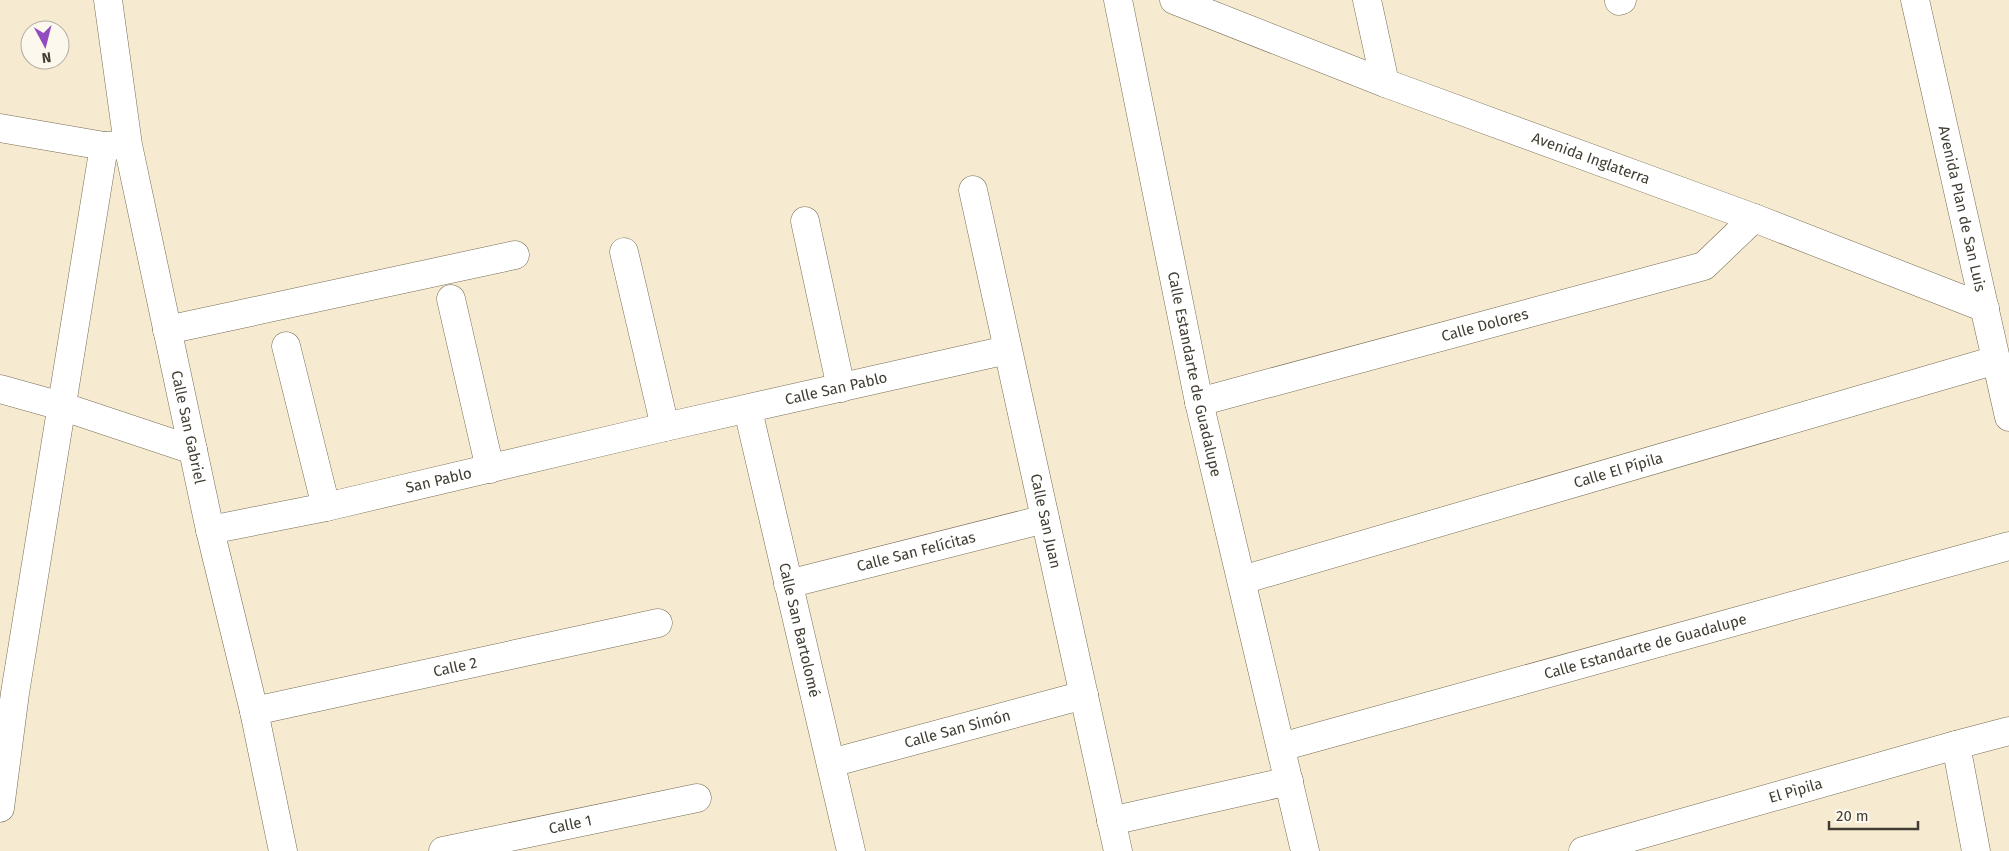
<svg xmlns="http://www.w3.org/2000/svg" width="2009" height="851" font-family="'Fira Sans',sans-serif">
<style>
.lines{fill:none;stroke-linecap:round;stroke-linejoin:round}
.minor-casing{stroke:#766c54;stroke-width:29}
.tertiary-casing{stroke:#766c54;stroke-width:29}
.minor{stroke:#fff;stroke-width:28}
.tertiary{stroke:#fff;stroke-width:28}
.labels{text-anchor:middle;stroke-width:5;stroke-linejoin:round;paint-order:stroke}
.street-label{font-size:15px;fill:#413d32;stroke:#fdf8ee}
</style>
<rect width="100%" height="100%" fill="#f6ebd0"/>
<g class="lines">
<g class="minor-casing">
<g id="minor">
<path id="s1" d="M108 0 128 145 210 530 254 711 283 851"/>
<path id="s2" d="M1118 0 1199 402 1305 851"/>
<path id="s3" d="M1174 0 1385 83 1754 218 1985 308"/>
<polyline points="1367,0 1385,83"/>
<polyline points="1619,1 1622,0"/>
<polyline points="0,128 104,146 122,145"/>
<path id="s4" d="M973 190 1118 851"/>
<polyline points="805,221 841,388"/>
<polyline points="624,252 665,427"/>
<polyline points="451,299 490,469"/>
<polyline points="167,330 515,255"/>
<polyline points="286,346 326,507"/>
<polyline points="0,389 61,406 193,450"/>
<path id="s5" d="M1199 402 1704 266 1754 218"/>
<path id="s6" d="M748 410 851 851"/>
<path id="s7" d="M210 530 326 507 665 427 1007 350"/>
<path id="s8" d="M1242 580 1996 360"/>
<path id="s9" d="M788 584 1045 519"/>
<path id="s10" d="M254 711 658 623"/>
<polyline points="1956,745 1976,851"/>
<path id="s11" d="M1281 747 2009 546"/>
<path id="s12" d="M831 763 1084 695"/>
<polyline points="0,808 15,693 104,146"/>
<polyline points="1111,821 1289,781"/>
<path id="s13" d="M443 851 697 798"/>
<path id="s14" d="M1583 851 1956 745 2009 731"/>
</g>
</g>
<g class="tertiary-casing">
<g id="tertiary">
<path id="s15" d="M1915 0 2009 417"/>
</g>
</g>
<use href="#minor" class="minor"/>
<use href="#tertiary" class="tertiary"/>
</g>
<g class="labels">
<g class="street-label">
<text dy="5" stroke="none"><textPath href="#s3" startOffset="446">Avenida Inglaterra</textPath></text>
<text dy="5" stroke="none"><textPath href="#s15" startOffset="214">Avenida Plan de San Luis</textPath></text>
<text dy="5" stroke="none"><textPath href="#s5" startOffset="296">Calle Dolores</textPath></text>
<text dy="5" stroke="none"><textPath href="#s2" startOffset="382">Calle Estandarte de Guadalupe</textPath></text>
<text dy="5" stroke="none"><textPath href="#s7" startOffset="642">Calle San Pablo</textPath></text>
<text dy="5" stroke="none"><textPath href="#s1" startOffset="435">Calle San Gabriel</textPath></text>
<text dy="5" stroke="none"><textPath href="#s8" startOffset="392">Calle El Pípila</textPath></text>
<text dy="5" stroke="none"><textPath href="#s7" startOffset="234">San Pablo</textPath></text>
<text dy="5" stroke="none"><textPath href="#s4" startOffset="339">Calle San Juan</textPath></text>
<text dy="5" stroke="none"><textPath href="#s9" startOffset="132">Calle San Felícitas</textPath></text>
<text dy="5" stroke="none"><textPath href="#s6" startOffset="226">Calle San Bartolomé</textPath></text>
<text dy="5" stroke="none"><textPath href="#s11" startOffset="378">Calle Estandarte de Guadalupe</textPath></text>
<text dy="5" stroke="none"><textPath href="#s10" startOffset="206">Calle 2</textPath></text>
<text dy="5" stroke="none"><textPath href="#s12" startOffset="131">Calle San Simón</textPath></text>
<text dy="5" stroke="none"><textPath href="#s14" startOffset="221">El Pìpila</textPath></text>
<text dy="5" stroke="none"><textPath href="#s13" startOffset="130">Calle 1</textPath></text>
</g>
</g>
<g transform="translate(45 45) rotate(173)"><circle r="24" fill="#fdf8ee" stroke="#b2ada3"/>
<path d="M0-4L9 19L0 12L-9 19Z" fill="#914cc0"/>
<text y="-8" font-size="14" font-weight="bold" text-anchor="middle" fill="#413d32">N</text>
</g>
<path d="M1829 821v8h89v-8" fill="none" stroke="#413d32" stroke-width="2.5"/>
<text x="1836" y="821" font-size="15" fill="#413d32" stroke="#fdf8ee" stroke-width="4" paint-order="stroke">20 m</text>
</svg>
